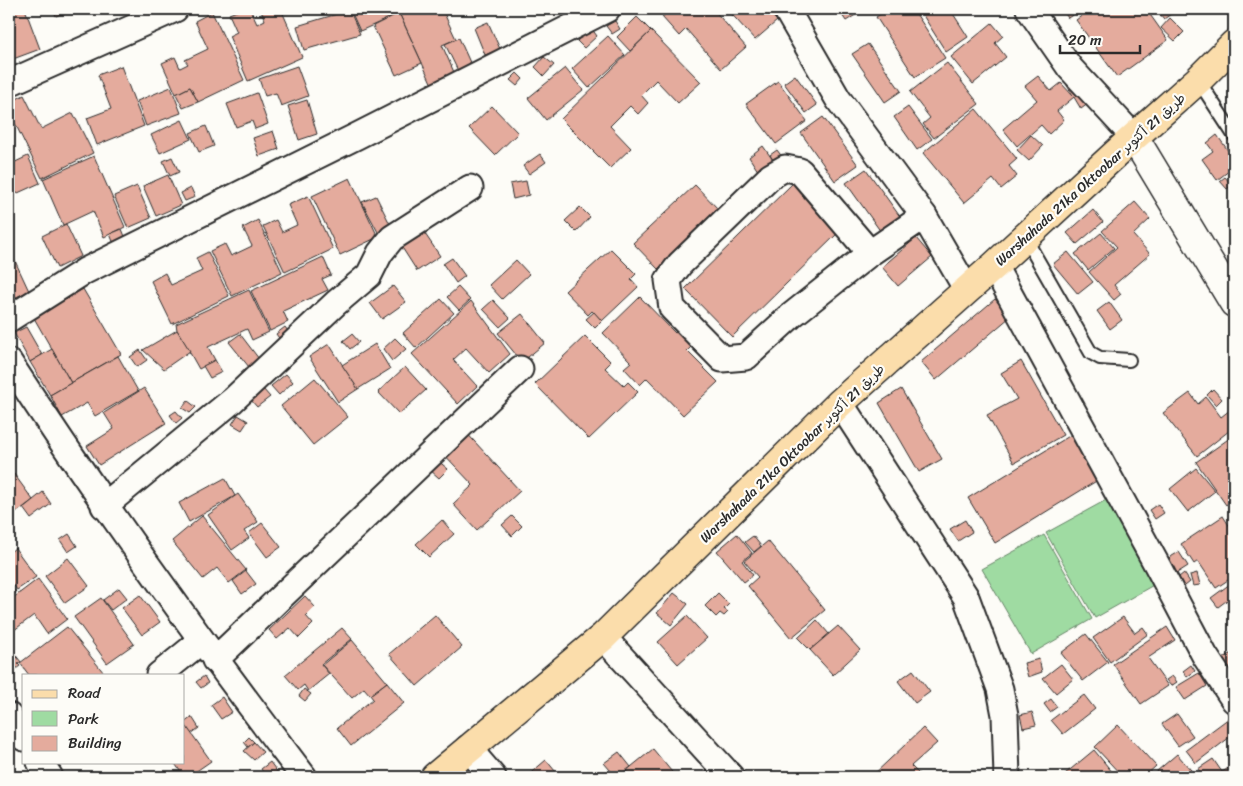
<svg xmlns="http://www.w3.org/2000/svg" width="1243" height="786" font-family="Sriracha,'Playpen Sans Arabic',sans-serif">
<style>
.green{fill:#9fdba2;stroke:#658366}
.building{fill:#e4ab9d;stroke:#2b2b2b}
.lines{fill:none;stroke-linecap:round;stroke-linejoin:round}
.service-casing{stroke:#2b2b2b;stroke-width:16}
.minor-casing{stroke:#2b2b2b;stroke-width:29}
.tertiary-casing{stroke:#2b2b2b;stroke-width:31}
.primary-casing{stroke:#2b2b2b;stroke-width:31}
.service{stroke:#fdfcf7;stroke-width:12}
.minor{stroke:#fdfcf7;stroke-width:25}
.tertiary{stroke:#fdfcf7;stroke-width:28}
.primary{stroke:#fbddab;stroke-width:28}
.labels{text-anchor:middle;stroke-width:4.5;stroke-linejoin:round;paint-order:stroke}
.street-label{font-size:14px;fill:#2b2b2b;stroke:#fdfcf7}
</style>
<rect width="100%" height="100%" fill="#fdfcf7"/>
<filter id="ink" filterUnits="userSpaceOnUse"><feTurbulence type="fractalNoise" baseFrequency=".02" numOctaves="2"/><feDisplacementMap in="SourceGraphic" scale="10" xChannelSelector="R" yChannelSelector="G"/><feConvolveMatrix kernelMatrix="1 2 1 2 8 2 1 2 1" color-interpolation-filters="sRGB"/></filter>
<g filter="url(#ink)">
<g class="green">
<polygon points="1108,499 1157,583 1095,618 1046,533"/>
<polygon points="1044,535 1092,619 1031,654 982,569"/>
</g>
<g class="building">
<polygon points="9,9 25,9 40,49 13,59 9,46"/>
<polygon points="53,9 73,9 56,16"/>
<polygon points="242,9 250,9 257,24 265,20 260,9 281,9 302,57 248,81 229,36 237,32 229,14"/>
<polygon points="335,9 349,9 360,34 304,50 297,26 337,14"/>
<polygon points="350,9 404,9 405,11 360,31"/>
<polygon points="409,9 442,9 456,39 442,45 457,79 434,89 399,13"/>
<polygon points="672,9 715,9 714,10 746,47 721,69 686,29 679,36 662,17"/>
<polygon points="727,9 766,9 777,21 755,40"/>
<polygon points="838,9 865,9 846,21"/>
<polygon points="888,9 913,9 945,58 915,77 876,17"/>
<polygon points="919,9 950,9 968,37 946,52"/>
<polygon points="1062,9 1081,9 1068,18"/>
<polygon points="1091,9 1146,9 1168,40 1117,77 1076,20"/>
<polygon points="1156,9 1178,9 1164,19"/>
<polygon points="212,12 244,80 198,102 190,87 176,94 162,63 175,57 180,68 188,64 185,60 208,49 195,21"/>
<polygon points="399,13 422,63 396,75 373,26"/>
<polygon points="637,17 651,31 630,51 617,37"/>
<polygon points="1170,18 1184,32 1175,41 1161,28"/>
<polygon points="615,21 620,29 612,34 606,26"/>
<polygon points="488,22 500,49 485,55 474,28"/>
<polygon points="992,23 1003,36 995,43 1006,57 973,84 951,57"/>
<polygon points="591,28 597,36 584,48 577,41"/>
<polygon points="651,31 701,82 678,103 656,80 641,95 648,103 638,114 630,106 610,126 631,148 610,168 561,119"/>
<polygon points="608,36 625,55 589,88 572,69"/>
<polygon points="459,38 472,67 459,73 445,44"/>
<polygon points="868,44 901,91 885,102 852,54"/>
<polygon points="544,57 554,65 544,76 535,67"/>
<polygon points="947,63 979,104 934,138 923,124 930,118 910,92"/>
<polygon points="121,66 144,126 97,145 87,118 111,109 98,75"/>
<polygon points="297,66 308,96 281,106 276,93 265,96 259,79"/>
<polygon points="565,68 583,90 546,120 528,98"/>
<polygon points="517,73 523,79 517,86 510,80"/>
<polygon points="795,75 817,105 806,113 784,83"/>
<polygon points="1075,75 1092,101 1081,109 1065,82"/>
<polygon points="1038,76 1051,91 1061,83 1074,97 1057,111 1064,120 1049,134 1041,125 1017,146 1003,129 1037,100 1025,86"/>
<polygon points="778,81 807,121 776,144 746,104"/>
<polygon points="171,87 181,113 146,126 137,101"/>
<polygon points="190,87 198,102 183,108 176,94"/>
<polygon points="257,93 268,124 255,129 252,121 236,127 227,104"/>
<polygon points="24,95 41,129 73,113 93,153 42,178 9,111 9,103"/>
<polygon points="307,100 317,134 299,140 288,106"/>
<polygon points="492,106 518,133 495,155 469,128"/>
<polygon points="908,107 932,139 917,150 894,117"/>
<polygon points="976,109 1017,159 1009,166 1017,176 1001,189 993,179 964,203 923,153"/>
<polygon points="823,117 858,165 835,181 801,133"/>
<polygon points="182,120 191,139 160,153 151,135"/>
<polygon points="206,126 214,146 199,152 190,133"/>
<polygon points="273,131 279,149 259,156 253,138"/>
<polygon points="1031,135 1043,146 1029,161 1017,150"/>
<polygon points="1217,135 1234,159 1234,167 1217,180 1202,159 1213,151 1207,143"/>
<polygon points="763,146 775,163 760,174 749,157"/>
<polygon points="777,150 783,158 775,163 770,155"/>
<polygon points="540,154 546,162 529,174 523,166"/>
<polygon points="28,156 40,183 9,197 9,165"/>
<polygon points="94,156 125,227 104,237 93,211 63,225 43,179"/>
<polygon points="172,157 179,172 170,176 163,161"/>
<polygon points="866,169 901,218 881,232 846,183"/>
<polygon points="168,175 181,205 156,216 143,186"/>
<polygon points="1225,177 1232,185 1227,189 1220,181"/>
<polygon points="350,178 378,237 340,255 312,196"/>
<polygon points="526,181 529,195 513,199 510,184"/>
<polygon points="793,183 840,231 732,337 685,289"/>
<polygon points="695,185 719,210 658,269 633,243"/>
<polygon points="137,186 151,218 128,228 114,196"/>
<polygon points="191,188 195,197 185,201 181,193"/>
<polygon points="308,196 333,249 285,272 263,226 276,220 282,232 297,225 288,205"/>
<polygon points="376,196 392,228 379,234 362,202"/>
<polygon points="1135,202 1150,219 1133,235 1150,254 1114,285 1121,294 1114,300 1089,272 1117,247 1102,231"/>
<polygon points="580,207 590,217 576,232 565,221"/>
<polygon points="1093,210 1103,222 1077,244 1067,233"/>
<polygon points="258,220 282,272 232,296 210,251 225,244 231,256 252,246 243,228"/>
<polygon points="66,224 81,256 57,268 42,236"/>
<polygon points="122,229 126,239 114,244 110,234"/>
<polygon points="423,231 440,256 417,271 401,246"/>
<polygon points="1101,233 1114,248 1088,270 1075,254"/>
<polygon points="916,238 932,257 898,286 882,267"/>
<polygon points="9,248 29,291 12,299 9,292"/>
<polygon points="611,249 636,274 631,279 638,287 602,321 592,311 588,315 565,291"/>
<polygon points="208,252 229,296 172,324 151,281 165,273 171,285 202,271 196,258"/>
<polygon points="1068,252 1093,282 1078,294 1053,264"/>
<polygon points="323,257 331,275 322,279 328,290 283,311 288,322 270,331 251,291"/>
<polygon points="452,258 465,276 456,283 443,264"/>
<polygon points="516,260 529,274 502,299 489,285"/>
<polygon points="393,286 406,302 382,319 370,303"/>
<polygon points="458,287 470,300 459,310 447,297"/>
<polygon points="83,289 121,354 71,383 34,318"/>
<polygon points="249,290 269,332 252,340 247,329 208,347 215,360 199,369 177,330 176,324"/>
<polygon points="640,297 675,333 679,330 694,344 687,351 718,382 683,415 647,378 640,385 624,368 631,362 603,333"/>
<polygon points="441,299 454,313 416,348 403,333"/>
<polygon points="995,299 1010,317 936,380 921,362"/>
<polygon points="493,300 510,318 500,327 483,309"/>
<polygon points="471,301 510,354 489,373 466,348 453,360 477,386 458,404 412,354"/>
<polygon points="1109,302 1122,320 1110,329 1097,311"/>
<polygon points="594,312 602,321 595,328 586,319"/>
<polygon points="522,314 545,343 522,362 498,333"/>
<polygon points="26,327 42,355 30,362 14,333"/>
<polygon points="285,327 290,334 281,341 276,334"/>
<polygon points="177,330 190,351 164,369 143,350"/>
<polygon points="240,334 259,359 249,367 229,342"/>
<polygon points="352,334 359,342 350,349 343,341"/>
<polygon points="585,336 611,362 605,368 624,386 628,382 638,392 589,439 535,384"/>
<polygon points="395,338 406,349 392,361 383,349"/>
<polygon points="329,344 358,389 338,402 309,357"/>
<polygon points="375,344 390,369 358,389 342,365"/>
<polygon points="52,349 71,383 50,395 30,362"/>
<polygon points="140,350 147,360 137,367 130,357"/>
<polygon points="118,356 138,391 95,416 87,403 62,417 50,395"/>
<polygon points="215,360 222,372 210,378 203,366"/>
<polygon points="1021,361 1063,435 1014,463 987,415 1017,399 1001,373"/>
<polygon points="405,367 426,390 399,414 378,392"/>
<polygon points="286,374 293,382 279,395 271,386"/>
<polygon points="315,378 348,417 313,445 281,406"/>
<polygon points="144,388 166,423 99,465 87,446 114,429 104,413"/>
<polygon points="263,389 270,397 257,407 250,399"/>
<polygon points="901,389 942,459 919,472 879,403"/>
<polygon points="1213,389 1222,399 1216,405 1207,395"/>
<polygon points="1190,393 1198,404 1206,397 1221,417 1230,410 1234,416 1234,427 1197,456 1163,413"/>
<polygon points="188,401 196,407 190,413 182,408"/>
<polygon points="176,411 182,418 176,423 170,415"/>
<polygon points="238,415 248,421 242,430 232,424"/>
<polygon points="463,429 520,491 477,530 453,504 473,485 440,450"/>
<polygon points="1071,435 1098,480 995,543 968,498"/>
<polygon points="1234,435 1234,499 1226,505 1196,462"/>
<polygon points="437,460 448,469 439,478 429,469"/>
<polygon points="1196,468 1215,491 1188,512 1170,489"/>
<polygon points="14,474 33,500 17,512 9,501 9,478"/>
<polygon points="225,478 235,496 189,522 179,503"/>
<polygon points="43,492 51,504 31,519 23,508"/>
<polygon points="238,494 258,522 244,531 249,538 232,550 208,515"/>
<polygon points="9,501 17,512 9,518"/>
<polygon points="1158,504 1164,513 1155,519 1149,510"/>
<polygon points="202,516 246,570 229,583 217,568 203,579 172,541"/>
<polygon points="512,516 522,526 512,536 502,525"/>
<polygon points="1223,516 1234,533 1234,576 1216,588 1198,561 1194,564 1181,544"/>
<polygon points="442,520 454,534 429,557 416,544"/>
<polygon points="965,520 972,532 958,541 950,529"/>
<polygon points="262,523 281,547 267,557 249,533"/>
<polygon points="69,534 77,546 68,552 60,540"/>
<polygon points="737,534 752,553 742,561 753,575 744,582 717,551"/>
<polygon points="753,536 761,546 754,552 745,542"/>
<polygon points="768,541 825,610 791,638 748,586 758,577 744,561"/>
<polygon points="15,548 36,577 17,590 9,579 9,553"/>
<polygon points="1179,552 1188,566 1177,573 1167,559"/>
<polygon points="68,558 89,586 65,603 45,576"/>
<polygon points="246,571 256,584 242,594 233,581"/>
<polygon points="1184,573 1190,582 1180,590 1174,581"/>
<polygon points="1197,573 1200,585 1193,586 1190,575"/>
<polygon points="38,579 67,619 47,634 34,615 9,634 9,601"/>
<polygon points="1234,581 1234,595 1218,607 1211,598"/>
<polygon points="9,583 16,593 9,599"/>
<polygon points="119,588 127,598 111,610 103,600"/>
<polygon points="674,593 688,604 671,625 657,613"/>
<polygon points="718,593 729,604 724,609 728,612 724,616 720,613 716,617 705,606"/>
<polygon points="140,595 160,622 142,635 122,608"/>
<polygon points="305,596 315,607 306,616 313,624 299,638 290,628 277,639 269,630"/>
<polygon points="101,598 134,644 107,663 74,617"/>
<polygon points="435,615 462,647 417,686 389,654"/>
<polygon points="687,616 707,638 678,664 658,642"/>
<polygon points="1123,617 1135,633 1143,627 1148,634 1110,662 1093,638"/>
<polygon points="817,620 829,634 810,650 798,638"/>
<polygon points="838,626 860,650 833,675 810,650"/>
<polygon points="67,627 104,673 101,675 29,675 20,663"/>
<polygon points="1167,627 1175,640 1148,658 1168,686 1141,704 1113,664"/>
<polygon points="342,628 352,639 321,664 329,674 308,691 304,685 298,690 285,675"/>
<polygon points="1086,634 1108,662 1083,681 1061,653"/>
<polygon points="352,640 387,682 370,695 364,688 352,698 322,665"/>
<polygon points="1234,651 1234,673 1223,659"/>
<polygon points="14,653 21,662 18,664 20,666 9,674 9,657"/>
<polygon points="1039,659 1042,672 1028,677 1024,663"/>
<polygon points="1061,664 1073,679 1056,693 1043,678"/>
<polygon points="1191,665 1195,671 1187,677 1183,671"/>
<polygon points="913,670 930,692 915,703 898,681"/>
<polygon points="1199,673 1207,686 1185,700 1176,687"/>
<polygon points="204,676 208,683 201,688 196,682"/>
<polygon points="1172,676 1177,682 1171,686 1166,680"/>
<polygon points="387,682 404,703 351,746 337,728 373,699 370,695"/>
<polygon points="304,689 311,694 305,701 299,696"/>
<polygon points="1084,695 1095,709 1063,734 1051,720"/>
<polygon points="222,697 232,712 221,719 211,705"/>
<polygon points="1051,699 1057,707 1050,712 1044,704"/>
<polygon points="1032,712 1036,725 1023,728 1020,715"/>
<polygon points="1177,714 1193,736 1178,746 1162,724"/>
<polygon points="192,717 199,728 191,734 184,723"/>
<polygon points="1229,718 1234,725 1234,734 1196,763 1186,750"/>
<polygon points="184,723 211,761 188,777 184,777 174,762 184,762"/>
<polygon points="1118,725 1156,766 1144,777 1123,777 1095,747"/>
<polygon points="923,728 937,743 911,766 922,777 871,777"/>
<polygon points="249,737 254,742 248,747 244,742"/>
<polygon points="254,742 263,752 254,760 244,751"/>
<polygon points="653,749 676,777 632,777 626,771"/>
<polygon points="1094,750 1113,773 1108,777 1069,777 1065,774"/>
<polygon points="619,752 631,767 616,777 604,763"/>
<polygon points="1177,754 1197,777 1150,777"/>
<polygon points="1213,759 1222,772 1232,766 1234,769 1234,777 1204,777 1198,769"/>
<polygon points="546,760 560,777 526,777"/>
<polygon points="270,762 281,777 266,777 261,769"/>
</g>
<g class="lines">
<g class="service-casing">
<g id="service">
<polyline points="1198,80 1234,135"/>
<polyline points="1025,238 1091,353 1100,358 1129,360"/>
</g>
</g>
<g class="minor-casing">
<g id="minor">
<polyline points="786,9 838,99 924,216 967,290"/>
<polyline points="1029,9 1070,68 1134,137"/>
<polyline points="9,83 175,9"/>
<polyline points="870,253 800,171 785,168 771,176 680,264 668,280 672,308 722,359 746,357 792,315 870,253 924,216"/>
<polyline points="994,266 1157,565 1205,656 1234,700"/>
<polyline points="9,319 85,271 357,136 607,9"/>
<path d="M9 362C102 505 201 642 304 777"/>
<polyline points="840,403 966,597 1000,689 1005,715 1007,777"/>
<polyline points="104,506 233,400 336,303 369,275 380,253 392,238 470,188"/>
<polyline points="603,637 731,777"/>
<polyline points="215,660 520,369"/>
<polyline points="159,675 201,641"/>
<polyline points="9,716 24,738"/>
<polyline points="468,748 493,777"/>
<polyline points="40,762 50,777"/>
</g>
</g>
<g class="tertiary-casing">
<polyline id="tertiary" points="1134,137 1234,303"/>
</g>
<g class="primary-casing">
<polyline id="primary" points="435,777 603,637 840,403 994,266 1134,137 1198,80 1234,44"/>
</g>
<use href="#service" class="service"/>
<use href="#minor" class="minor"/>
<use href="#tertiary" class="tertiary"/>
<use href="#primary" class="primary"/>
</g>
</g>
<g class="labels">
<g class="street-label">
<text transform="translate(1090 179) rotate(-42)" y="5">Warshahada 21ka Oktoobar طريق 21 أكتوبر</text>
<text transform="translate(792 453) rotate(-44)" y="5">Warshahada 21ka Oktoobar طريق 21 أكتوبر</text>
</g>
</g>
<rect width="1243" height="786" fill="none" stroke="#fdfcf7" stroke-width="30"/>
<rect x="15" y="15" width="1213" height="756" fill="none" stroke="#2b2b2b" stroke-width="2" filter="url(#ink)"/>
<rect x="22" y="674" width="162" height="90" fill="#fdfcf7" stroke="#a9a8a5"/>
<rect x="32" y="690" width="25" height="8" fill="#fbddab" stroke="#a9a8a5"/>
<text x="68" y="698" font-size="15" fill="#2b2b2b">Road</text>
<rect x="32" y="711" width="25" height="15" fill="#9fdba2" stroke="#a9a8a5"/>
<text x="68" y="724" font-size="15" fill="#2b2b2b">Park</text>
<rect x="32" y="736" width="25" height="15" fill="#e4ab9d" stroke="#a9a8a5"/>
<text x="68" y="748" font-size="15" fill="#2b2b2b">Building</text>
<path d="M1060 45v8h80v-8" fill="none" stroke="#2b2b2b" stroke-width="2.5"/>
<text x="1068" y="45" font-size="15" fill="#2b2b2b" stroke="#fdfcf7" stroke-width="4" paint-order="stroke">20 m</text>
</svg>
